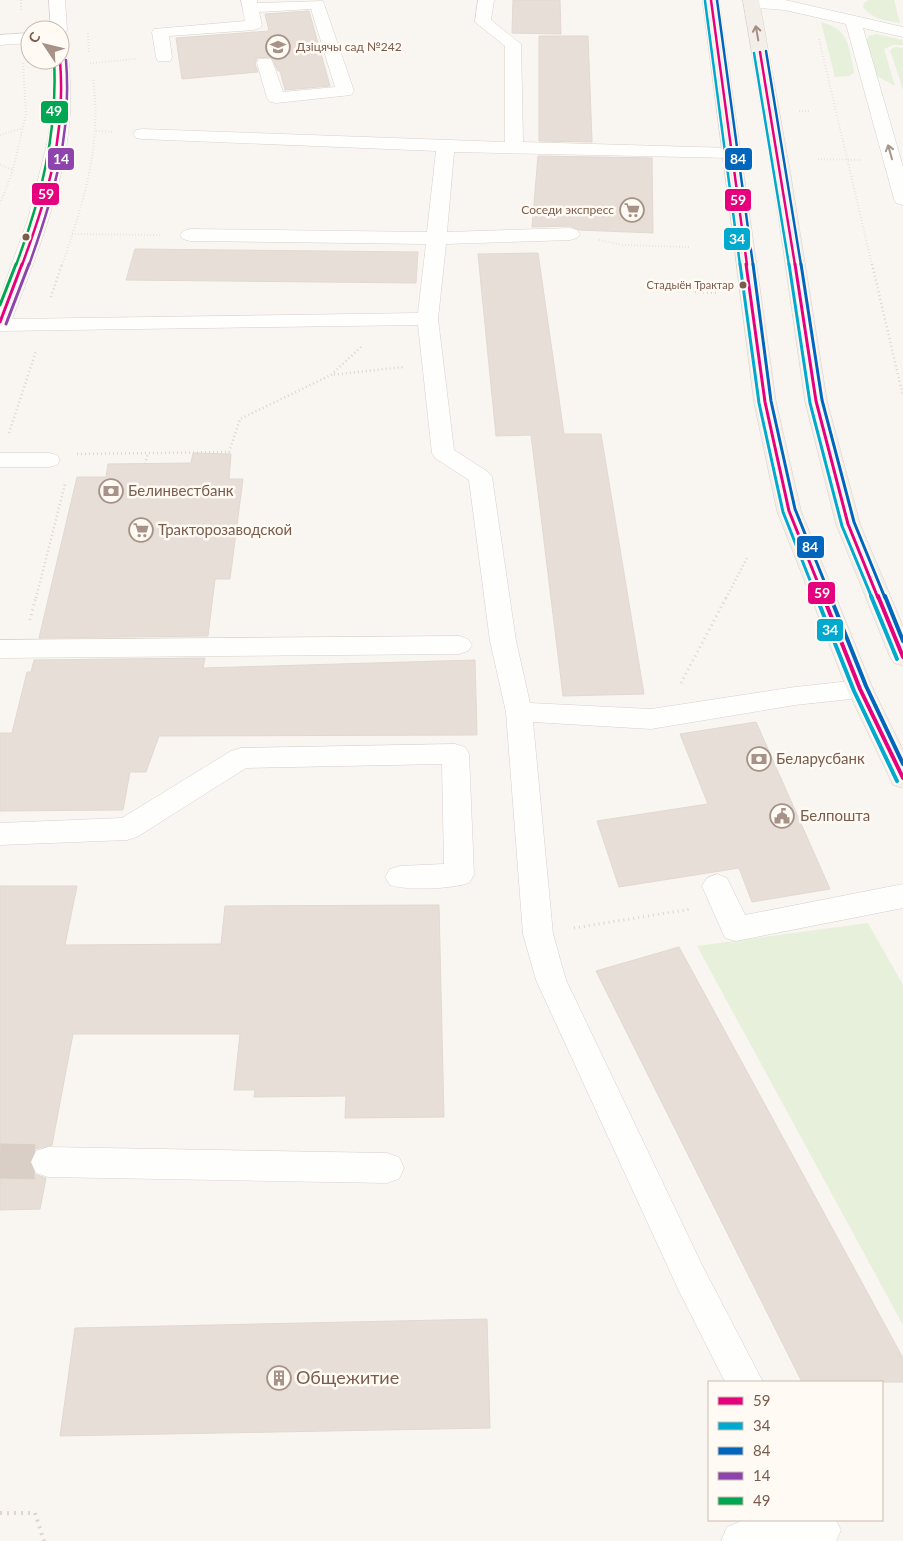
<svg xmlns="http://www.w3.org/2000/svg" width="903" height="1541" font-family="Lato,sans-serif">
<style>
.green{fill:#e7f0db}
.building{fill:#e6ded7;stroke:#e2d8d2}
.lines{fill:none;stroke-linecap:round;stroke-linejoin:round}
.minor-tunnel{stroke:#d9cfc7;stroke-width:35;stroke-dasharray:35 18;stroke-linecap:butt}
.minor-casing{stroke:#d7d1cb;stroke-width:1}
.major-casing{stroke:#dad1cc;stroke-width:1}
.path-far3{stroke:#dcd5d0;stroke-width:2;stroke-dasharray:0.5 2.5;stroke-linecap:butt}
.path-far2{stroke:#dcd5d0;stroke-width:2.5;stroke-dasharray:1 3;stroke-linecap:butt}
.path-far1{stroke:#dcd5d0;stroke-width:3;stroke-dasharray:1 4;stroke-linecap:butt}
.path{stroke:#dcd5d0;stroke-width:4;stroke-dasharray:2 5;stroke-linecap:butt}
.minor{fill:#fefefd;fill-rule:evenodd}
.major{fill:#f3eee8;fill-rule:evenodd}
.bus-1-far2-casing{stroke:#fffaf3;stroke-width:5}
.bus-1-far1-casing{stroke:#fffaf3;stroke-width:6}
.bus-1-casing{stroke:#fffaf3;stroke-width:8}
.bus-2-far2-casing{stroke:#fffaf3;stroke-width:5}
.bus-2-far1-casing{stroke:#fffaf3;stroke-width:6}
.bus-2-casing{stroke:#fffaf3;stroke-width:8}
.bus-3-far2-casing{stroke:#fffaf3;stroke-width:5}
.bus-3-far1-casing{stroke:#fffaf3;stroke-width:6}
.bus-3-casing{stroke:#fffaf3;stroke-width:8}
.bus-4-far1-casing{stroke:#fffaf3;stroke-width:5}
.bus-4-casing{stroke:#fffaf3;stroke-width:6}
.bus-5-far1-casing{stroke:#fffaf3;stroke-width:5}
.bus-5-casing{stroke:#fffaf3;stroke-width:6}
.bus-1-far2{stroke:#e5007d;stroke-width:2.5}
.bus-1-far1{stroke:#e5007d;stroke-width:3}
.bus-1{stroke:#e5007d;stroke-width:4}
.bus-2-far2{stroke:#00a9ce;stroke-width:2.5}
.bus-2-far1{stroke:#00a9ce;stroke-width:3}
.bus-2{stroke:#00a9ce;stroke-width:4}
.bus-3-far2{stroke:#0065bd;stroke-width:2.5}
.bus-3-far1{stroke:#0065bd;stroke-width:3}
.bus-3{stroke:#0065bd;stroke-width:4}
.bus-4-far1{stroke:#8e44ad;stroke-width:2.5}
.bus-4{stroke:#8e44ad;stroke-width:3}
.bus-5-far1{stroke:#00a651;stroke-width:2.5}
.bus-5{stroke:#00a651;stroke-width:3}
.oneway{stroke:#a48f83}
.oneway2{stroke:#a8958b}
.bus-dot{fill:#7a5c4d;stroke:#fffaf3;stroke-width:2}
.labels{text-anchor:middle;stroke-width:5;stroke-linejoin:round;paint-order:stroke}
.far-bus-label{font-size:11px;fill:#7a5c4d;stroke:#fffaf3;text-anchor:end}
.far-poi-label{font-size:12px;fill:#7a5c4d;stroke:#fffaf3;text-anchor:start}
.poi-label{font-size:15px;fill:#7a5c4d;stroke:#fffaf3;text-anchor:start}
.near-poi-label{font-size:18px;fill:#7a5c4d;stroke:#fffaf3;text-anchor:start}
.line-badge{stroke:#fffaf3;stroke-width:2}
.badge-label{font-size:14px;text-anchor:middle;font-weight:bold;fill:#fff}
</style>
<rect width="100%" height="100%" fill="#f9f5f0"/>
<g class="green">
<path d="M869 0H894L900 23C886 21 872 19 863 7L864 3Z"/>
<path d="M821 22C849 29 848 45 854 70V73L849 76 835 77Z"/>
<polygon points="876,34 902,40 903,45 893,45 884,49 895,86 877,76 866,41 869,36"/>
<polygon points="895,47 903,48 903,90 890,50"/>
<polygon points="868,923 903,985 903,1325 697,946"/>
</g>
<g class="building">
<polygon points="513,0 560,0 561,34 512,33"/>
<polygon points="309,11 330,86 285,90 280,71 278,71 271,57 257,58 255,64 258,72 182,79 176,38 269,31 265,14"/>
<polygon points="539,36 588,36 592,142 539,141"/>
<polygon points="538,156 652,158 653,233 579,230 570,226 532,227"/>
<polygon points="135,249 418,252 416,283 126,280"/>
<polygon points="538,253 564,434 601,434 644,694 563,696 531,435 496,436 478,254"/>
<polygon points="193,453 231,454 229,479 243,479 230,579 215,579 208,636 39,638 77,477 106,477 108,464 191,463"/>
<polygon points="205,658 203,668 475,660 477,735 159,736 146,772 130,772 123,810 0,811 0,733 12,733 27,672 31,672 34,660"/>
<polygon points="756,722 830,889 752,902 739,868 619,887 597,821 708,804 680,734"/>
<polygon points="0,886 77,886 65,945 221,944 225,906 439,905 444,1117 345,1118 346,1096 254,1097 255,1090 234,1090 240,1034 73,1034 52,1145 35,1149 29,1161 34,1174 46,1178 40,1209 0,1210"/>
<polygon points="679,947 903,1358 903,1382 802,1382 596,971"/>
<polygon points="487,1319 490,1428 60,1436 75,1328"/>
</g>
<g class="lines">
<polyline class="minor-tunnel" points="0,1161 48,1162"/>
<g class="minor-casing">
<g id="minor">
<polygon points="49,0 65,0 67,30 65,33 60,35 60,30 51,30"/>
<polygon points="241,0 257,0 257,3 323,1 354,91 351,95 276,103 270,102 267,98 257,63 259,59 271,59 273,63 283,92 335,87 311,9 259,12 262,25 260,28 254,30 169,36 172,57 170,61 158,61 156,57 152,32 154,29 245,21"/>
<path d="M478 0H494L491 20 521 44 523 142 732 148 738 149 741 153 738 157 732 158 454 152 447 232 570 228 577 230 580 234 577 238 570 240 446 244 438 319 454 450 488 472 492 477 516 641 530 703 651 709 795 687 860 680 869 682 873 689 869 696 860 698 795 705 651 729 533 722 553 934 566 980 703 1267 763 1382H725L679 1291 536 980 523 934 506 712 490 641 469 480 435 458 432 453 418 325 0 331V297L28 219 48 140 53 100 52 60H60V55L66 56C71 63 69 74 70 82 75 160 40 247 12 319L418 313 426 244 190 241 183 239 180 235 183 231 190 229 427 232 436 151 142 139 136 138 133 134 136 130 142 129 505 142V46L475 22Z"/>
<polygon points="749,0 785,0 903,27 903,37 863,28 903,167 903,205 896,203 894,199 846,24 785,10 746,7 744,4"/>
<polygon points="30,33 30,43 0,45 0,35"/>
<polygon points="0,453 49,453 57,455 60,460 57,465 49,467 0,467"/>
<polygon points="459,636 468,639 472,645 468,651 459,654 0,658 0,640"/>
<path d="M455 744 465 747 469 754 474 875 469 883C450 889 409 891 390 885L385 877 390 869 400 866 444 864 442 764 246 768 137 837 127 840 0 845V823L122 818 231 751 241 748Z"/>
<polygon points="717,874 727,878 745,915 903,884 903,908 736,941 725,938 702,886 707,878"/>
<polygon points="48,1147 387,1153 399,1157 404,1168 399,1179 387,1183 48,1177 36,1173 31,1162 36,1151"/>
<polygon points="753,1520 836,1520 841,1530 836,1541 721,1541 727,1527 741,1521"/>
</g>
</g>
<g class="major-casing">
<g id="major">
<polygon points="703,0 719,0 776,402 801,511 873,689 903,750 903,788 893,785 847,689 777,511 754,402"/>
<polygon points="743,0 759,0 790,171 827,401 860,524 903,626 903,666 894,663 890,657 836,524 805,401 772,171"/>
</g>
</g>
<g class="path-far3">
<polyline points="21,0 21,12"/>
<polyline points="88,33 89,52"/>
<polyline points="819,39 872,265"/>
<polyline points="90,63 136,59"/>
<polyline points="799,111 809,111"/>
<polyline points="96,131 113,132"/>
<polyline points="0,135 23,128"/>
<polyline points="818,159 862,160"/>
<polyline points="0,165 13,170"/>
<polyline points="0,204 13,170 26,114 23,63"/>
<polyline points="72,234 161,235"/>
<polyline points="599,240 623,245 690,247"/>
<path d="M62 265C84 200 102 147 93 78"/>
</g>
<g class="path-far2">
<polyline points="872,264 903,396"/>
<polyline points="695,292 719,293"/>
<polyline points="51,297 62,264"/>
<polyline points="361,347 331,375 403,367"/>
<polyline points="9,433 36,351"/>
<polyline points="77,454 229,452 240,419 331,375"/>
<polyline points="145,464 148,453"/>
<polyline points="36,598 65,484"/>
<polyline points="726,598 747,558"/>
</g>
<g class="path-far1">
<polyline points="30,620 36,596"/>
<polyline points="681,683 727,596"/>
<polyline points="574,928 691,909"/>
</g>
<polyline class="path" points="0,1513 35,1513 44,1541"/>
<use href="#minor" class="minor"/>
<use href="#major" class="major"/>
<g class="bus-1-far2-casing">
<g id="bus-1-far2">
<polyline points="711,0 747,265"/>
<polyline points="760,52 795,265"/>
<path d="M22 265C48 195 66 136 60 60"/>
</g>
</g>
<g class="bus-1-far1-casing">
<g id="bus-1-far1">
<polyline points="746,264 765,402 789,511 824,598"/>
<polyline points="795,264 816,401 848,524 878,598"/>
<polyline points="0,322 22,264"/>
</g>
</g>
<g class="bus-1-casing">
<g id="bus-1">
<polyline points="823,596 860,689 903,778"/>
<polyline points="878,596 903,657"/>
</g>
</g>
<g class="bus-2-far2-casing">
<g id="bus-2-far2">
<polyline points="705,1 740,265"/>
<polyline points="754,53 789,265"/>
</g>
</g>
<g class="bus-2-far1-casing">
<g id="bus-2-far1">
<polyline points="740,264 759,403 783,512 817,598"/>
<polyline points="789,264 810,403 842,526 872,598"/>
</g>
</g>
<g class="bus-2-casing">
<g id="bus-2">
<polyline points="816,596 854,691 897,781"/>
<polyline points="871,596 897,659"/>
</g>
</g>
<g class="bus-3-far2-casing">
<g id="bus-3-far2">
<polyline points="717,0 753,265"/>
<polyline points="766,51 801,265"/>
</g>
</g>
<g class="bus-3-far1-casing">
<g id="bus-3-far1">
<polyline points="753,264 771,401 795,509 831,598"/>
<polyline points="801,264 822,400 854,522 885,598"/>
</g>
</g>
<g class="bus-3-casing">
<g id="bus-3">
<polyline points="830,596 866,686 903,764"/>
<polyline points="885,596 903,641"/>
</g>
</g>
<g class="bus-4-far1-casing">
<path id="bus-4-far1" d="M29 265C54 195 72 135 66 60"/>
</g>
<g class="bus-4-casing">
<polyline id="bus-4" points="6,324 29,264"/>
</g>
<g class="bus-5-far1-casing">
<path id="bus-5-far1" d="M16 265C41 199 58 132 54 60"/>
</g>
<g class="bus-5-casing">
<polyline id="bus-5" points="0,305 16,264"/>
</g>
<use href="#bus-1-far2" class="bus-1-far2"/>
<use href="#bus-1-far1" class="bus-1-far1"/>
<use href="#bus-1" class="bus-1"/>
<use href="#bus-2-far2" class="bus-2-far2"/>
<use href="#bus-2-far1" class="bus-2-far1"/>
<use href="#bus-2" class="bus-2"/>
<use href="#bus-3-far2" class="bus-3-far2"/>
<use href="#bus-3-far1" class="bus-3-far1"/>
<use href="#bus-3" class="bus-3"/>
<use href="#bus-4-far1" class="bus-4-far1"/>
<use href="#bus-4" class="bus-4"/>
<use href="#bus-5-far1" class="bus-5-far1"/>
<use href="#bus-5" class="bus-5"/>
</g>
<defs><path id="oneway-shaft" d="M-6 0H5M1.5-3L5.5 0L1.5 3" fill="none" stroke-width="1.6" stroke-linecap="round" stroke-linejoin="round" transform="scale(1.25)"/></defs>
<use class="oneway" href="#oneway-shaft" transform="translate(757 33) rotate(-100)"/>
<use class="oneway2" href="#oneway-shaft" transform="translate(890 152) rotate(-106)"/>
<defs>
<g id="school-ring" transform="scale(1.25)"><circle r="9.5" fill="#fffaf3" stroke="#a69286" stroke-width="1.5"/><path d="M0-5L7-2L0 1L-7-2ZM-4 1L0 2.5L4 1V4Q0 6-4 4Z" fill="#a69286"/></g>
<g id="supermarket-ring" transform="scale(1.25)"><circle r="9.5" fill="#fffaf3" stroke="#a69286" stroke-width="1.5"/><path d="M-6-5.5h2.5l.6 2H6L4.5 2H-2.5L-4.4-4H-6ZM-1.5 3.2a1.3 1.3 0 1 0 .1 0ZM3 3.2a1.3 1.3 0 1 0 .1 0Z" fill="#a69286"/></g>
<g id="bank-ring" transform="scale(1.25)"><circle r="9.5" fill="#fffaf3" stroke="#a69286" stroke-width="1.5"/><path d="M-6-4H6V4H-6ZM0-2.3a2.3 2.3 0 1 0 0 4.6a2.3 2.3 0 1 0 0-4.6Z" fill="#a69286"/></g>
<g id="civic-ring" transform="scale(1.25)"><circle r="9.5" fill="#fffaf3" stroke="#a69286" stroke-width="1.5"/><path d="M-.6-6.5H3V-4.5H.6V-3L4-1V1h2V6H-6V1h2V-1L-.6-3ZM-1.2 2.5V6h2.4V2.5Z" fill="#a69286"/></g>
<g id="building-ring" transform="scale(1.25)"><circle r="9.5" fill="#fffaf3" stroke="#a69286" stroke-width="1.5"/><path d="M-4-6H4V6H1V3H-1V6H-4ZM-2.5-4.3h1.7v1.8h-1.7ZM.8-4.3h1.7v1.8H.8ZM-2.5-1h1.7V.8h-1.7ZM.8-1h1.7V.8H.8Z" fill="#a69286"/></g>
</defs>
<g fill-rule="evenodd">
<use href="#school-ring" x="278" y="47"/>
<use href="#supermarket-ring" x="632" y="210"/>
<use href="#bank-ring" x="111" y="491"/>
<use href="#supermarket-ring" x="141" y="530"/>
<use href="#bank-ring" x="759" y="759"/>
<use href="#civic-ring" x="782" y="816"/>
<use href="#building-ring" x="279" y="1378"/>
</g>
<g class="bus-dot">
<circle cx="26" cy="237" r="4.5"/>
<circle cx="743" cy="285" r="4.5"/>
</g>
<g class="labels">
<g class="far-bus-label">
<text x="734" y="289">Стадыён Трактар</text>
</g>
<g class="far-poi-label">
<text x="296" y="51">Дзіцячы сад №242</text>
<text x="614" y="214" text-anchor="end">Соседи экспресс</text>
</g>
<g class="poi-label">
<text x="128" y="496">Белинвестбанк</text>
<text x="158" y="535">Тракторозаводской</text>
<text x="776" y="764">Беларусбанк</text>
<text x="800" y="821">Белпошта</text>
</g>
<g class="near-poi-label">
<text x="296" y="1384">Общежитие</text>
</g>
</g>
<g class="line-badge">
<rect x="40" y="100" width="29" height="24" rx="5" fill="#00a651"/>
<rect x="47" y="147" width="28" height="24" rx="5" fill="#8e44ad"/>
<rect x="724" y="147" width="29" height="24" rx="5" fill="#0065bd"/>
<rect x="31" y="182" width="29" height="24" rx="5" fill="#e5007d"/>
<rect x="724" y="188" width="28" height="24" rx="5" fill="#e5007d"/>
<rect x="723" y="227" width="28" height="24" rx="5" fill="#00a9ce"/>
<rect x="796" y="535" width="29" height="24" rx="5" fill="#0065bd"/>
<rect x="807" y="581" width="29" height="24" rx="5" fill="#e5007d"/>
<rect x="816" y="618" width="28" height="24" rx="5" fill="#00a9ce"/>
</g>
<g class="badge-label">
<text x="54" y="116">49</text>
<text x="61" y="164">14</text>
<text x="738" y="164">84</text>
<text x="46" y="199">59</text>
<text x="738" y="205">59</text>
<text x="737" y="244">34</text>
<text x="810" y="552">84</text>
<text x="822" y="598">59</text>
<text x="830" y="635">34</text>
</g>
<rect x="708" y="1381" width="175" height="140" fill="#fffaf3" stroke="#cabbb1"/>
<rect x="718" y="1397" width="25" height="8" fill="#e5007d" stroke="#cabbb1"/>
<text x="753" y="1406" font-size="15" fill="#7a5c4d">59</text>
<rect x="718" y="1422" width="25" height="8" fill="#00a9ce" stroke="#cabbb1"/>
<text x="753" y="1431" font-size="15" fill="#7a5c4d">34</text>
<rect x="718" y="1447" width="25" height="8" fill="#0065bd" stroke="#cabbb1"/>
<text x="753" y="1456" font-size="15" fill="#7a5c4d">84</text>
<rect x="718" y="1472" width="25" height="8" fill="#8e44ad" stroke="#cabbb1"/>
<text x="753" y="1481" font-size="15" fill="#7a5c4d">14</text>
<rect x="718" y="1497" width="25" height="8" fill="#00a651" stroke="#cabbb1"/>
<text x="753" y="1506" font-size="15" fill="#7a5c4d">49</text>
<g transform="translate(45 45) rotate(305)"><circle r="24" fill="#fffaf3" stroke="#cabbb1"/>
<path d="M0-4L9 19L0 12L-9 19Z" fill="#a69286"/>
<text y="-8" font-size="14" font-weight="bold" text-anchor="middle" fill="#7a5c4d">С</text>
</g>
</svg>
